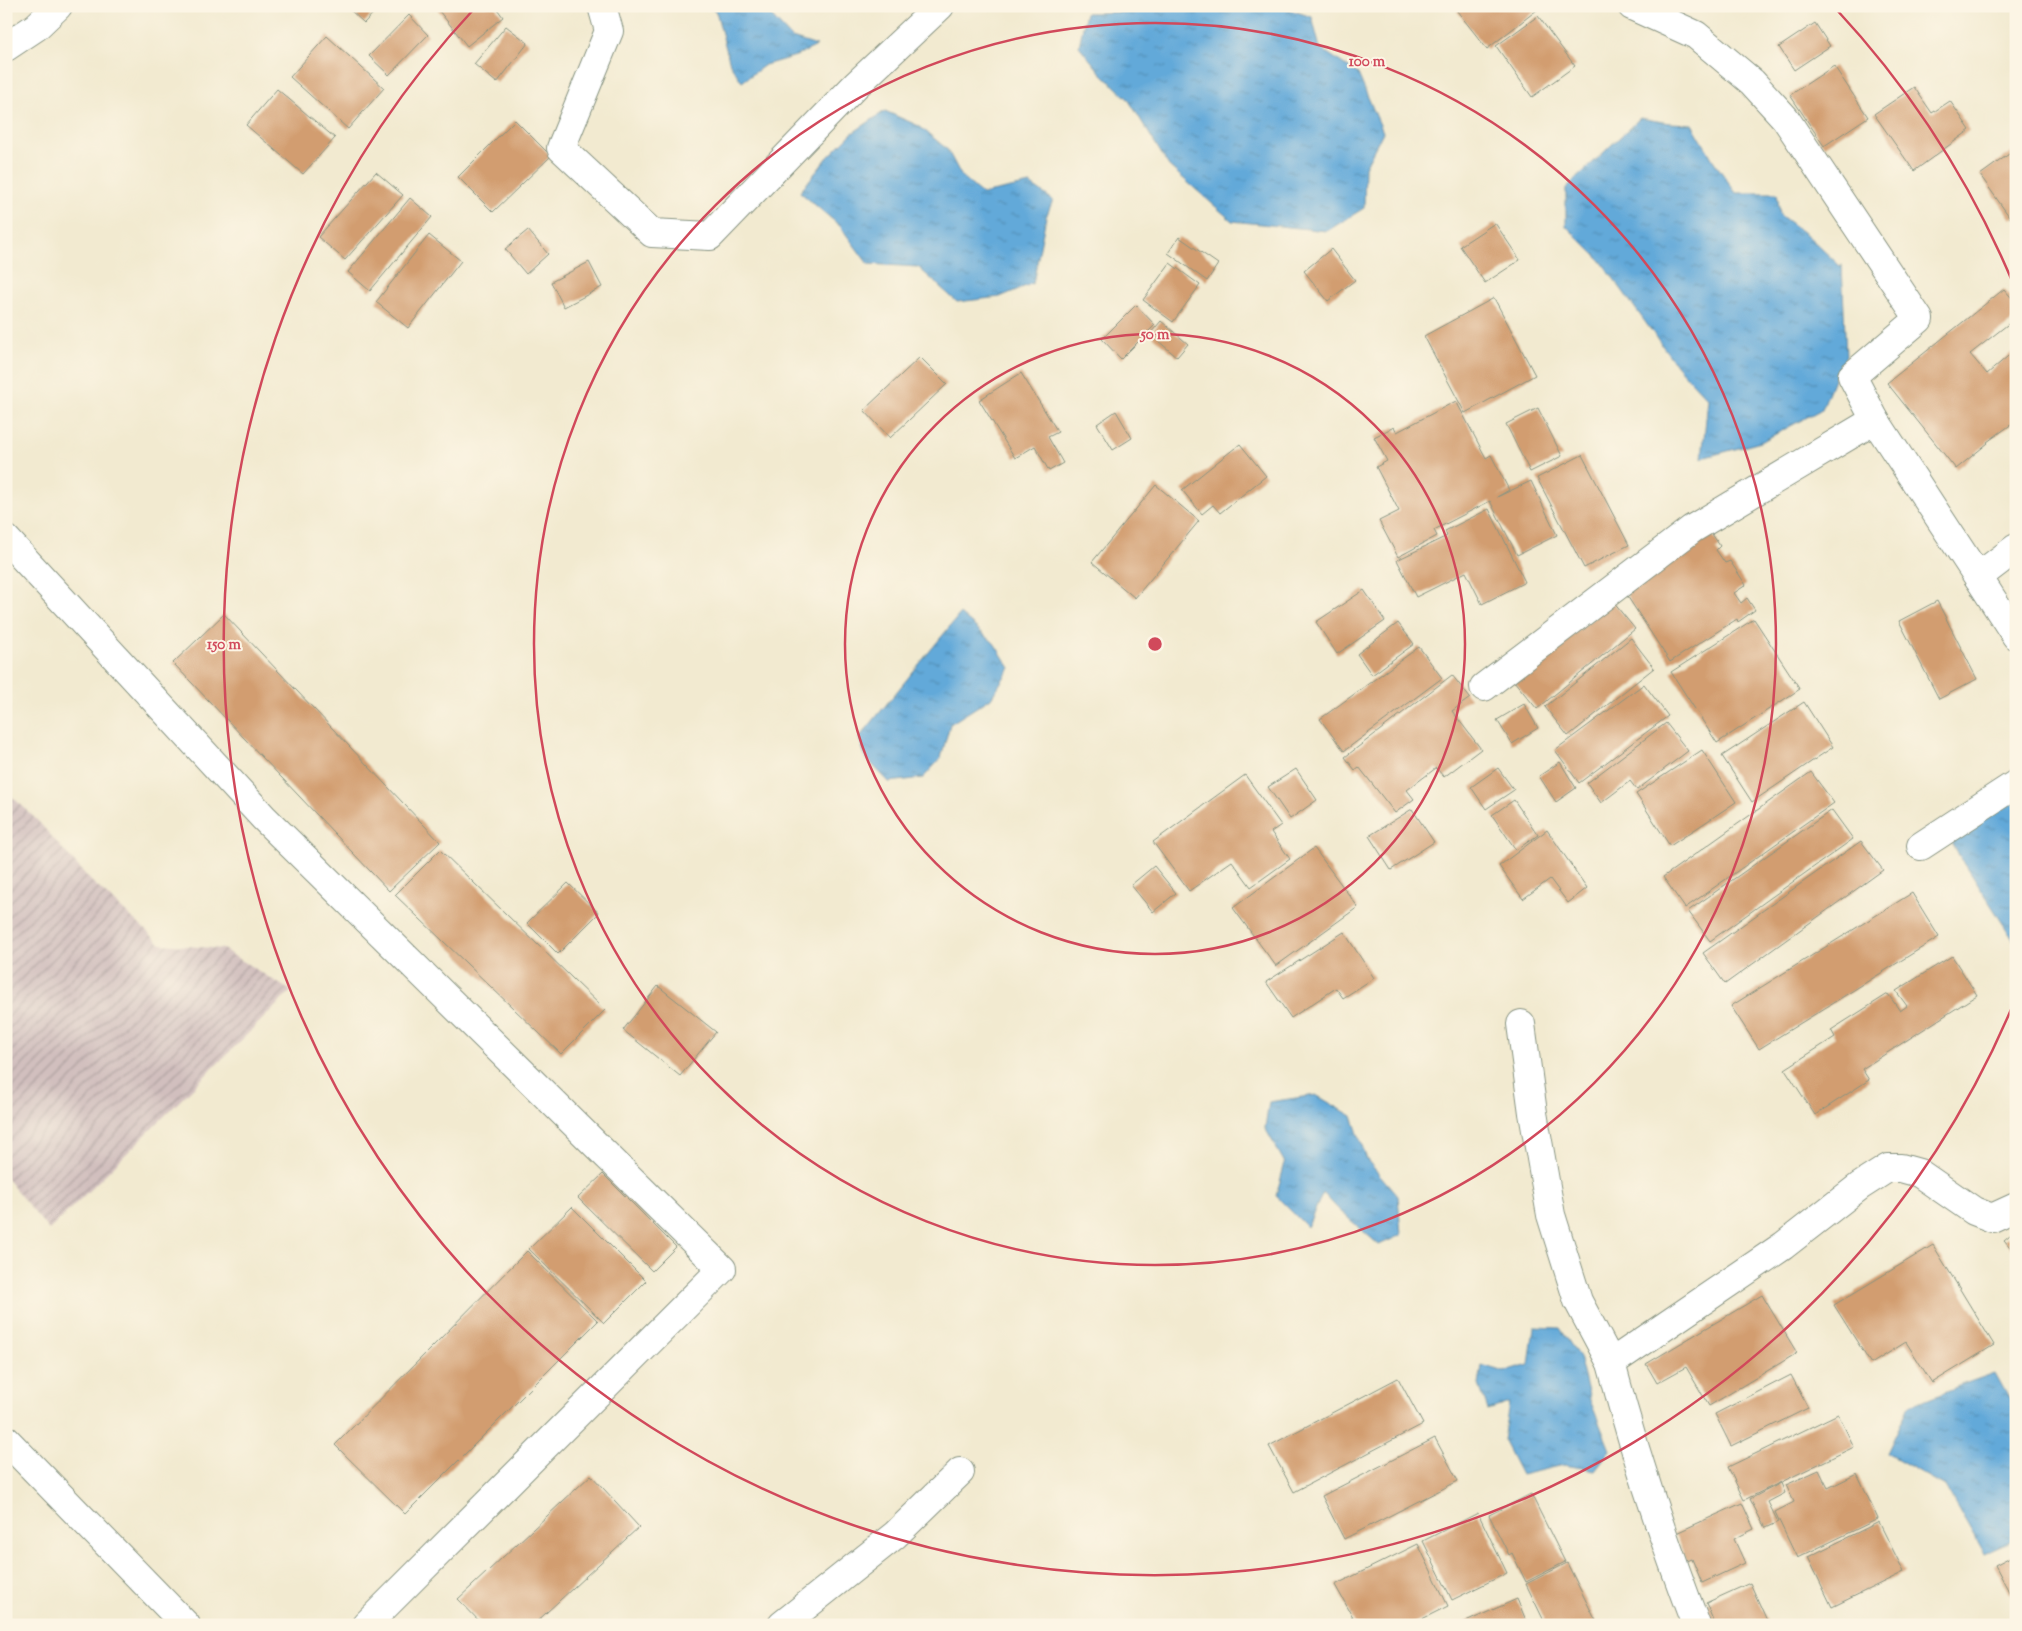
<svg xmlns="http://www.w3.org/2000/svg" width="2022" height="1631" font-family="'Sorts Mill Goudy',serif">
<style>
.industrial{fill:url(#industrial-furrows)}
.water{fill:url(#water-ripples);stroke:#407386}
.building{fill:#d29d70}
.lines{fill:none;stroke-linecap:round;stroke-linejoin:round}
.minor-casing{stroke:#889482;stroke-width:30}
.tertiary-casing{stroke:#889482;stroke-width:30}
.minor{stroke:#fff;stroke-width:28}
.tertiary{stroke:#fff;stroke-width:28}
.ring{fill:none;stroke:#d1495b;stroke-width:2.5}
.centre{fill:#d1495b;stroke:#fcf5e5;stroke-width:2.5}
.ring-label{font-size:15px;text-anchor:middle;font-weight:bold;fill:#d1495b;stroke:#fcf5e5;stroke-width:4;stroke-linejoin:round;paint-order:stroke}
</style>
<defs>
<pattern id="industrial-furrows" width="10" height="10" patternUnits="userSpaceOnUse" patternTransform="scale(1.25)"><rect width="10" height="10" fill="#d1bfbe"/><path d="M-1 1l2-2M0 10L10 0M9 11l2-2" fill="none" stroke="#a99c9b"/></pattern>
<pattern id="water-ripples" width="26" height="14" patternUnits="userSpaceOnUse" patternTransform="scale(1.25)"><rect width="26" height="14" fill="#62a9d9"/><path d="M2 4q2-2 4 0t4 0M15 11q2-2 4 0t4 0" fill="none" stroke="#508bb1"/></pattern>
</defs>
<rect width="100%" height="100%" fill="#fcf5e5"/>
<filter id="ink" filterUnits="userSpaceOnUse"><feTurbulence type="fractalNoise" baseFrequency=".02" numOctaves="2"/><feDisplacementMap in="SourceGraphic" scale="10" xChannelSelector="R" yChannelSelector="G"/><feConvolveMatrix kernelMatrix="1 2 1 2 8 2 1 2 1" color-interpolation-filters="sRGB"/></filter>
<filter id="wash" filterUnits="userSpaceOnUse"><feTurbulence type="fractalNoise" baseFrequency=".0096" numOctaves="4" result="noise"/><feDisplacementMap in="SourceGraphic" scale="20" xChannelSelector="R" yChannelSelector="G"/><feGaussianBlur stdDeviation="1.12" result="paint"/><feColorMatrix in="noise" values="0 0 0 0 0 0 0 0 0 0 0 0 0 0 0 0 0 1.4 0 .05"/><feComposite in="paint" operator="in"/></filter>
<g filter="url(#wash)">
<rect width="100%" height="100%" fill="#f2ead0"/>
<polygon class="industrial" points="6,791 37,820 91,881 161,944 223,949 291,991 49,1230 6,1178"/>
<g class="water">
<polygon points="708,6 762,6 792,38 817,46 796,56 765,65 742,82 730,64 716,11"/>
<polygon points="1129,6 1278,6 1312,17 1320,48 1358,74 1383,132 1365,167 1364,208 1327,231 1232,221 1169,166 1128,99 1100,72 1079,46 1086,13 1126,12"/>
<polygon points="885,111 919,126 947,149 962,177 982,194 1030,184 1053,200 1046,217 1033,283 1000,297 957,302 918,267 868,264 840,226 800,192 827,158 851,134"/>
<polygon points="1640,118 1669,123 1692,124 1713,160 1736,193 1777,193 1780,215 1808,236 1840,266 1842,265 1846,356 1837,371 1822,409 1761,442 1702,458 1708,399 1677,366 1601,261 1566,226 1566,188"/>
<polygon points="960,614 994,643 1010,668 991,698 950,724 941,758 923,778 889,782 866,758 859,738"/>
<polygon points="2016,793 2016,944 1950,841"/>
<polygon points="1316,1095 1352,1116 1367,1160 1398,1196 1401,1235 1379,1245 1338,1209 1323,1193 1307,1227 1276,1196 1285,1163 1265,1128 1269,1102"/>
<polygon points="1534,1327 1560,1328 1579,1357 1590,1400 1610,1450 1595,1470 1563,1465 1521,1475 1503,1440 1509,1403 1488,1410 1479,1385 1482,1365 1504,1372 1529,1365"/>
<polygon points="1995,1373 2016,1411 2016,1540 1984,1554 1945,1486 1887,1453 1909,1406 1958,1386"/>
</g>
<g id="blocks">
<g class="building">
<polygon points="346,6 380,6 364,23"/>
<polygon points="435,6 495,6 503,17 467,46"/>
<polygon points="1463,6 1542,6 1487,49 1457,11"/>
<polygon points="409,15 428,35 389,75 369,56"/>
<polygon points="1538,16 1575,66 1532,97 1496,46"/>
<polygon points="1815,23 1830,46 1794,70 1779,47"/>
<polygon points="506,26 528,43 497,83 474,64"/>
<polygon points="327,36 384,88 348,129 290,77"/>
<polygon points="1834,66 1868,117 1824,146 1790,95"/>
<polygon points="1914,87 1932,113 1950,101 1970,130 1914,171 1874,114"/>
<polygon points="277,89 335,138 303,174 246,125"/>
<polygon points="515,120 551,156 493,212 458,177"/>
<polygon points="2016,149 2016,216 2011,219 1980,175"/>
<polygon points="376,172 403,195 345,260 318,237"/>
<polygon points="410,198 432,217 370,291 348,272"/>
<polygon points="1495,223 1520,260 1485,283 1460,246"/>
<polygon points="528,230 548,254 526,274 505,249"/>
<polygon points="429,235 461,261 408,328 376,302"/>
<polygon points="1179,237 1218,264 1207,281 1168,253"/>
<polygon points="1331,249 1355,280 1328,301 1304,271"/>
<polygon points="589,262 602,287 564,307 551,282"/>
<polygon points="1170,263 1200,285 1173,322 1143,300"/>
<polygon points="2004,289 2016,303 2016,318 1970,354 1987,374 2014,351 2016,353 2016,421 1987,442 1988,443 1956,469 1887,383"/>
<polygon points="1494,298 1535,375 1465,413 1424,336"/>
<polygon points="1136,305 1155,325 1121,359 1102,339"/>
<polygon points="1161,321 1188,344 1177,357 1150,334"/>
<polygon points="920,357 947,384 890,438 864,410"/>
<polygon points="1021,373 1058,432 1048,437 1063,463 1049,471 1035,446 1015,458 979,400"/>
<polygon points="1456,401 1486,458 1491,455 1509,490 1497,497 1531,481 1557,535 1517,555 1490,501 1434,530 1437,536 1398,557 1379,521 1399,511 1376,467 1387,461 1374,437 1394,427 1397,432"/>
<polygon points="1538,408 1562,456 1530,472 1506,424"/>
<polygon points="1116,411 1132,438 1113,450 1097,424"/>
<polygon points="1240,444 1266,476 1220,513 1213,505 1202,514 1182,490"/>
<polygon points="1582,455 1629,545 1584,568 1537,478"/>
<polygon points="1156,485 1199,521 1135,598 1092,562"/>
<polygon points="1489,509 1525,582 1482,604 1466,572 1416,597 1397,560 1447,536 1445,531"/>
<polygon points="1710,531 1720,546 1716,550 1725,563 1730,561 1746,585 1734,593 1741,603 1747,598 1755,610 1738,622 1737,619 1670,662 1622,588"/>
<polygon points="1364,590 1385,621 1337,654 1316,622"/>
<polygon points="1937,601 1977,679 1939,699 1899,621"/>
<polygon points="1613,602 1635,629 1537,709 1514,681"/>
<polygon points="224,614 440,842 389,891 173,663"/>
<polygon points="1754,619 1800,689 1717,743 1671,672"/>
<polygon points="1398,623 1414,644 1372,675 1357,654"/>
<polygon points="1631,638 1654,668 1568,736 1545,707"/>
<polygon points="1419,647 1442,678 1344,751 1320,719"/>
<polygon points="1452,675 1470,698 1452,711 1481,749 1444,777 1436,768 1407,790 1414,799 1395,813 1359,767 1355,770 1345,757"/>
<polygon points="1644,684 1668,716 1579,783 1555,750"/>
<polygon points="1804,702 1833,747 1752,802 1722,756"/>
<polygon points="1524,704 1538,728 1512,744 1497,720"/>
<polygon points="1666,723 1688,751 1637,790 1630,781 1601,803 1587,783"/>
<polygon points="1702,750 1736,802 1670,846 1636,794"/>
<polygon points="1560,762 1576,788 1556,802 1539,776"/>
<polygon points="1498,768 1514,790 1486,809 1471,787"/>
<polygon points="1296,769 1317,800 1290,819 1268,787"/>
<polygon points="1811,772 1834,803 1685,908 1663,877"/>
<polygon points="1245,775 1281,825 1271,832 1290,859 1251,887 1232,861 1189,891 1153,842"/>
<polygon points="1514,800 1538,835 1516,850 1492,815"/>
<polygon points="1412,809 1434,842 1391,870 1369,836"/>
<polygon points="1832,810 1853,839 1710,941 1688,911"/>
<polygon points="1547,830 1587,888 1568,903 1550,879 1523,899 1499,866"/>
<polygon points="1861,841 1883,870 1725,984 1703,953"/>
<polygon points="1314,848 1358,907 1276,966 1233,908"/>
<polygon points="440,850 605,1010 561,1054 395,895"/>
<polygon points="1154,866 1176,893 1153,912 1131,885"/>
<polygon points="568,883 599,913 558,954 527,923"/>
<polygon points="1912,893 1939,937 1759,1049 1731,1006"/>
<polygon points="1344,932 1374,978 1343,998 1336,988 1291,1018 1266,982"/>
<polygon points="1952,956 1977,995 1862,1069 1869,1080 1815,1115 1785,1069 1835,1037 1831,1030 1888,994 1900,1011 1907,1006 1896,991"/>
<polygon points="658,986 716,1032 680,1076 623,1030"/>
<polygon points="603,1174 676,1247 652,1271 578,1198"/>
<polygon points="572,1207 646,1281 604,1323 529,1249"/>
<polygon points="2016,1230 2016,1254 2004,1240"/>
<polygon points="1933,1245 1994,1345 1932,1383 1906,1342 1871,1364 1834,1305"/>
<polygon points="527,1251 598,1321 405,1514 335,1445"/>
<polygon points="1762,1295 1797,1353 1709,1406 1686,1367 1657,1383 1646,1364"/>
<polygon points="1791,1375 1808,1408 1731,1446 1715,1414"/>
<polygon points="1398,1378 1423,1424 1294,1492 1269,1446"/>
<polygon points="1838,1414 1854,1447 1744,1500 1728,1467"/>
<polygon points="1435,1438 1458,1481 1344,1539 1322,1496"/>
<polygon points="1819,1470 1828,1488 1857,1474 1878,1519 1797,1558 1775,1512 1794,1502 1786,1485"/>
<polygon points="591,1475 639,1527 533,1625 483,1625 458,1599"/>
<polygon points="1781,1483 1785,1493 1768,1502 1778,1522 1765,1528 1750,1499"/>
<polygon points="1531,1494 1565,1562 1526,1582 1512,1553 1509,1555 1489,1515"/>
<polygon points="1742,1503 1754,1529 1734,1539 1745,1563 1702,1583 1692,1559 1687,1561 1674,1534"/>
<polygon points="1478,1513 1507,1573 1452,1600 1423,1541"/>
<polygon points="1879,1522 1904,1572 1832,1607 1808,1557"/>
<polygon points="1418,1544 1448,1606 1410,1625 1355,1625 1351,1617 1353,1617 1335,1585"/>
<polygon points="2016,1554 2016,1605 1995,1565"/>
<polygon points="1567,1563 1598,1625 1546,1625 1526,1584"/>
<polygon points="1750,1583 1769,1625 1715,1625 1706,1603"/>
<polygon points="1517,1599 1528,1625 1459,1625"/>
</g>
</g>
</g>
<g filter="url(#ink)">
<use href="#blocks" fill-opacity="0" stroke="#889482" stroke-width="1"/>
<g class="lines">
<g class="minor-casing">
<g id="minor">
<polyline points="602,6 609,31 561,148 652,233 710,236 856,85 940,6"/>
<polyline points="1632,6 1696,35 1752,82 1785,118 1919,319 1852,376 1875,420"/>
<polyline points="6,47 36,27 58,6"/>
<polyline points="6,539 264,818 722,1269 366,1625"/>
<polyline points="1484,687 1692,529 1875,420 1978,577"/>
<polyline points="1921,846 2016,784"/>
<polyline points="1521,1024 1533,1113 1551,1215 1578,1301 1611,1363"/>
<polyline points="6,1440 186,1625"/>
<polyline points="782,1625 895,1535 960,1472"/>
</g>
</g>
<g class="tertiary-casing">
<g id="tertiary">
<polyline points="2016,548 1978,577 2016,636"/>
<path d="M1696 1625C1663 1539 1634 1452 1611 1363L1783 1246 1860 1186 1888 1168H1901L1919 1173 1974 1211 1992 1218 2016 1207"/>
</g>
</g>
<use href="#minor" class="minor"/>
<use href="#tertiary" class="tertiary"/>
</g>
</g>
<g class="ring">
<circle cx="1155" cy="644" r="310"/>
<circle cx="1155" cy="644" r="621"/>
<path d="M2015 1000A931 931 0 1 1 474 9M1836 9A931 931 0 0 1 2015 288"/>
</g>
<circle cx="1155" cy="644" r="8" class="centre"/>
<g class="ring-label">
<text x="1367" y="66">100 m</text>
<text x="1155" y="339">50 m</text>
<text x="224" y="649">150 m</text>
</g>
<rect width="2022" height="1631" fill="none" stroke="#fcf5e5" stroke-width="25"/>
</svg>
